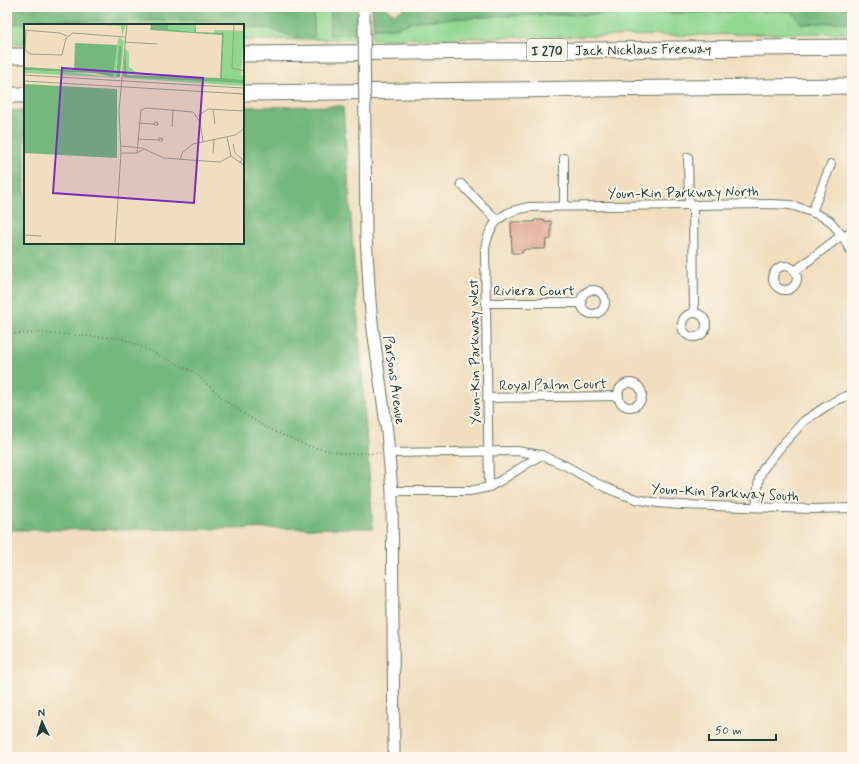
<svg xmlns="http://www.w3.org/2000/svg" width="859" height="764" font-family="Mynerve,sans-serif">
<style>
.green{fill:#91d791;stroke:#588a62}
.forest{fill:#74b87b;stroke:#4a7a58}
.building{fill:#e2aa98}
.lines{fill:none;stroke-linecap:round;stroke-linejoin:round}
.street-casing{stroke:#687564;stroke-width:10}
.secondary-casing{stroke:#687564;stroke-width:13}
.highway-casing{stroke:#687564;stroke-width:17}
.path{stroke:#687564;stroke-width:1.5;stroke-dasharray:1 3;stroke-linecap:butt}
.street{stroke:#fff;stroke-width:8}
.secondary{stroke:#fff;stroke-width:11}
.highway{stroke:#fff;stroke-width:15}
.secondary-bridge-casing{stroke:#687564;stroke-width:13;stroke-linecap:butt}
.secondary-bridge{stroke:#fff;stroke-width:11}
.labels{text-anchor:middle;stroke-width:4;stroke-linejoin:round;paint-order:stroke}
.shield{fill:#fbf7ec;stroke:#61756b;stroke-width:1}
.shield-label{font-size:13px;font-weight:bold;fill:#1f3d34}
.street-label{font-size:14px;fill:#1f3d34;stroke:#fbf7ec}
.inset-road{fill:none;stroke:#9d9e87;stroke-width:1}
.view{fill:#7b2cbf;fill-opacity:0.15;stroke:#7b2cbf;stroke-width:2}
.inset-edge{fill:none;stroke:#1f3d34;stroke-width:2}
</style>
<rect width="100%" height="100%" fill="#fbf7ec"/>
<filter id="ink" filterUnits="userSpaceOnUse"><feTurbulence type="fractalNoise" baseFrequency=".025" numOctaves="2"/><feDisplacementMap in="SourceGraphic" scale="8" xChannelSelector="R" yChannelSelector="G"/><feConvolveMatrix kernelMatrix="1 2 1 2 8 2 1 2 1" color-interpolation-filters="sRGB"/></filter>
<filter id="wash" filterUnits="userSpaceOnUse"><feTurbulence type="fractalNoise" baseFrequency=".012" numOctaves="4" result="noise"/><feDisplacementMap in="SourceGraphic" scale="16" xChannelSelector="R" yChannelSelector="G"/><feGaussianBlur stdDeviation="0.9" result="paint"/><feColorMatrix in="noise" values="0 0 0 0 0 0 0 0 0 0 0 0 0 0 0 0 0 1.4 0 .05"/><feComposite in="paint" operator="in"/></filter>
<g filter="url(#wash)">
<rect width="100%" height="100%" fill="#f1debe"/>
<g class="green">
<polygon points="314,7 331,7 330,35 357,33 357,39 243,40 243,27 268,28 295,37 314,36"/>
<polygon points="792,11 802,24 852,22 852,33 372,39 373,28 396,28 416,21 501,16"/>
<polygon points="205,20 213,25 25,25 25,43 7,44 7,24 56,21"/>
</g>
<g class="forest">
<polygon points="49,7 314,7 314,37 295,37 268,28 243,27 243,25 213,25 205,20 56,21 7,24 7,8"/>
<polygon points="331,7 357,7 357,33 330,35"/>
<polygon points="372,7 384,7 395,14 408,7 852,7 852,22 802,24 792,11 501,16 416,21 396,28 373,28"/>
<polygon points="343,106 373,528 7,530 7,111 25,110 25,243 243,243 243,107"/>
</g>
<g id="blocks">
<polygon class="building" points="534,220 545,220 545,222 551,221 551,239 546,240 545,249 524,249 524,251 522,251 522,253 512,253 511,222 534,222"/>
</g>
</g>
<g filter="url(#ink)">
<use href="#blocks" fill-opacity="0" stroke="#687564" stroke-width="1"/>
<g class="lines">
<g class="street-casing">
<g id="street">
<polyline points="688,157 689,205"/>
<polyline points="564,158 564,206"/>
<polyline points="461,184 497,220"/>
<polyline points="693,205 694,313"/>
<polyline points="812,212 831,164"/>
<polyline points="845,238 852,230"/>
<circle cx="785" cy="278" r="12"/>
<polyline points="795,271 842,235"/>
<circle cx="593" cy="302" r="12"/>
<polyline points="486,303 582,303"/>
<circle cx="694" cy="325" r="12"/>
<circle cx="630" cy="395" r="12"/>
<polyline points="487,398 619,396"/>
<polyline points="389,453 517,451 541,455 566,466 598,484 616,492 636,499 658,503 680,505 814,509 852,508"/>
<path d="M489 487 485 249C489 222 503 211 529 207L771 204 791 205 812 212 829 220 842 235 852 253"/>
<polyline points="392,491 470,491 489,487 500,481 541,455"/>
<polyline points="756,507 759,478 763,469 783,444 804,421 825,407 837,400 852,394"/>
</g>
</g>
<g class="secondary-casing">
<polyline id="secondary" points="365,139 366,236 370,301 372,322 387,432 392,491 394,757"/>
</g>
<g class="highway-casing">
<g id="highway">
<polyline points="243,54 852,47"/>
<polyline points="7,56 25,56"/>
<polyline points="243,93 852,86"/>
<polyline points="7,95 25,95"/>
</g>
</g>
<polyline class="path" points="7,334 40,333 121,338 144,348 194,372 228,403 263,426 308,446 345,454 380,453"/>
<use href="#street" class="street"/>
<use href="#secondary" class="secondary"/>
<use href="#highway" class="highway"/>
<g class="secondary-bridge-casing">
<polyline id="secondary-bridge" points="364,14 365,139"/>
</g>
<use href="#secondary-bridge" class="secondary-bridge"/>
</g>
</g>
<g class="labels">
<rect class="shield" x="527" y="39" width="40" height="22" rx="3"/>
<g class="shield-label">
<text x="547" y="55">I 270</text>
</g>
<g class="street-label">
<text transform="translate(643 49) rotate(-1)" y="5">Jack Nicklaus Freeway</text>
<text transform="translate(683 192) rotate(-1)" y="5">Youn-Kin Parkway North</text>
<text x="534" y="295">Riviera Court</text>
<text transform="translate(474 352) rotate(-91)" y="5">Youn-Kin Parkway West</text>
<text transform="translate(395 380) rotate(82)" y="5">Parsons Avenue</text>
<text transform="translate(553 384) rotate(-1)" y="5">Royal Palm Court</text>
<text transform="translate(725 492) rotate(3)" y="5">Youn-Kin Parkway South</text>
</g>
</g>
<g transform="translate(24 24)">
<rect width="220" height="220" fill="#f1debe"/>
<path d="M65 0H102L98 12 97 2ZM144 0H171V8L143 5ZM190 6 220 7 217 51 220 52V56L198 55 200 9H190ZM95 13 100 17 97 49 96 38H93L92 53 96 54 0 49V46L47 48 86 53ZM100 24 105 28V43L112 48 133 51 101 49ZM106 52 216 58 220 59V62L99 54Z" fill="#91d791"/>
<path d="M127 0H144V5L170 8 172 0V8L200 9 198 54 220 56V59L99 53 101 27 103 51 196 54 198 11 126 6ZM51 19 93 21 89 53 71 49 0 46V43L50 46ZM95 22H98L96 53H92ZM0 60 93 65V134L0 129Z" fill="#74b87b"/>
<path class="inset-road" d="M210 0 208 44 220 47M0 6 36 9 43 12M2 6 1 26 6 30 38 31 42 14 49 9 101 13M100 18 133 20M0 51 220 64M0 57 220 70M189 85 191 100M117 86 122 84 169 88 176 98 179 117M174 92 184 85 220 87M133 98 134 101H130V99ZM114 99 130 100M148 103 149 85M203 113 207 132 220 141M135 114 139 115 138 117H135ZM113 115 135 116M209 120 211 129 218 135 216 139M97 122 118 124 140 134 166 136 196 138 207 132M97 129H113L120 125M113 129 117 86M189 130 190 115M156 136 158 129 169 120 211 111 220 105M0 211 17 212M91 220 97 129 95 87 103 0"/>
<path class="view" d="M38 44 179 54 170 179 29 169Z"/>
<rect width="220" height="220" class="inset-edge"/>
</g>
<rect width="859" height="764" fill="none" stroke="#fbf7ec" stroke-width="24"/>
<g transform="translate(42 722) rotate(356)" stroke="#fbf7ec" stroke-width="3" paint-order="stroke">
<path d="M0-3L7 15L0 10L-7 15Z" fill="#1f3d34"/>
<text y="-6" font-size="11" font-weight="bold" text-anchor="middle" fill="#1f3d34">N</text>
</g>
<path d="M709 734v6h67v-6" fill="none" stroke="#1f3d34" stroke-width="2"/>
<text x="715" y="734" font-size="12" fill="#1f3d34" stroke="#fbf7ec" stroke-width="3" paint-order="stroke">50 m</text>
</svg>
